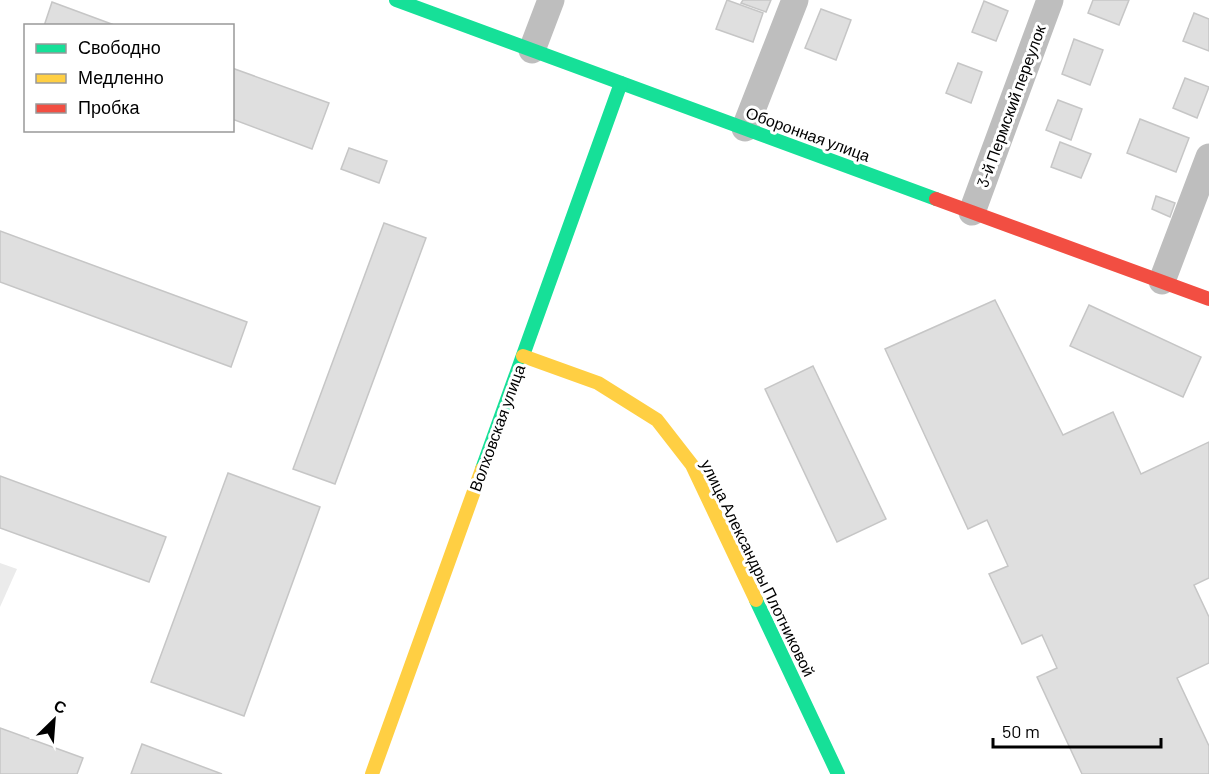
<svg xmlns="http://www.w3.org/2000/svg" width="1209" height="774" font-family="Barlow,sans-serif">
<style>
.green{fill:#ebebeb}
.building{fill:#dfdfdf;stroke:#c6c6c6;stroke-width:1.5}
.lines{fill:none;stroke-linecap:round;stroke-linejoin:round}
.street{stroke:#bebebe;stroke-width:27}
.fast{stroke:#16e098;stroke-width:14}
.slow{stroke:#ffcf43;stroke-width:14}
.jam{stroke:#f24e42;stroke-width:14}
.labels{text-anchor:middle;stroke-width:6;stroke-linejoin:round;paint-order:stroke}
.street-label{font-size:16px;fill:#000;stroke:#fff}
</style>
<rect width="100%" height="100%" fill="#fff"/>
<polygon class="green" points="0,563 17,569 0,607"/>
<g class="building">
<polygon points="727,0 763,13 753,42 716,29"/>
<polygon points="743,0 771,0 766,12 741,3"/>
<polygon points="1093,0 1129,0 1119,25 1088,13"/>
<polygon points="984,1 1008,11 996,41 972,32"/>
<polygon points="52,2 117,26 44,26"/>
<polygon points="821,9 851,20 836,60 805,48"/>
<polygon points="1194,13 1209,19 1209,51 1183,41"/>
<polygon points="1074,39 1103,50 1090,85 1062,74"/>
<polygon points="958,63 982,72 971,103 946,93"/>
<polygon points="232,68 329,103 312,149 232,119"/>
<polygon points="1185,78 1209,87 1197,118 1173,108"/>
<polygon points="1058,100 1082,109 1071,140 1046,130"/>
<polygon points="1140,119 1189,138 1176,172 1127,153"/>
<polygon points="1060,142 1091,154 1081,178 1051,167"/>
<polygon points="349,148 387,161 379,183 341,169"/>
<polygon points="1156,196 1175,203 1170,217 1152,209"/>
<polygon points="384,223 426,238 335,484 293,469"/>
<polygon points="0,231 247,322 231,367 0,282"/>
<polygon points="995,300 1063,435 1113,412 1141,474 1209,442 1209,578 1194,585 1209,617 1209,663 1177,678 1209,746 1209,774 1082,774 1037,677 1057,668 1042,635 1022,644 989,574 1008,566 987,520 968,529 885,349"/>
<polygon points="1089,305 1201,357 1183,397 1070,346"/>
<polygon points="813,366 886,519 837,542 765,389"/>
<polygon points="228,473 320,507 244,716 151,682"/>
<polygon points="0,476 166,537 149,582 0,528"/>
<polygon points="0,728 83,758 77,774 0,774"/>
<polygon points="142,744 222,774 131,774"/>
</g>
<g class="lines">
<g class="street">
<polyline points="532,50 551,0"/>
<polyline points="745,128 795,0"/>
<polyline points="972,212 1050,0"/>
<polyline points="1162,281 1209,157"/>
</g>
<g class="fast">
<polyline points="396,0 936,199"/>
<polyline points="482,469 621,83"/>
<polyline points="756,600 838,774"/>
</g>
<g class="slow">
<polyline points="523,356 598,383 657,420 692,465 756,600"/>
<polyline points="372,774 482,469"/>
</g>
<polyline class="jam" points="936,199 1209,299"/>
</g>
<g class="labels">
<g class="street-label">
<text transform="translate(1011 106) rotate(-70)" y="6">3-й Пермский переулок</text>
<text transform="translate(808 134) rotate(20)" y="6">Оборонная улица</text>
<text transform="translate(497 428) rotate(-70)" y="6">Волховская улица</text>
<text transform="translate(758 568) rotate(64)" y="6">улица Александры Плотниковой</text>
</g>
</g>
<rect x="24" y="24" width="210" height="108" fill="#ffffff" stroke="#999999" stroke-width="1.5"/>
<rect x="36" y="44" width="30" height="9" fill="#16e098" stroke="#999999" stroke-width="1.5"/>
<text x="78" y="54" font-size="18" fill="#000000">Свободно</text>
<rect x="36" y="74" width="30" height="9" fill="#ffcf43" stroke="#999999" stroke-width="1.5"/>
<text x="78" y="84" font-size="18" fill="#000000">Медленно</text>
<rect x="36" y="104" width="30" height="9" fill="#f24e42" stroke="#999999" stroke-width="1.5"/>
<text x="78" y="114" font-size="18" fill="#000000">Пробка</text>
<g transform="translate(54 720) rotate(25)" stroke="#ffffff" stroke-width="4.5" paint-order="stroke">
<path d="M0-4.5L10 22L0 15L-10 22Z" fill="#000000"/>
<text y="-9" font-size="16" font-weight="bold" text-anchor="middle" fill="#000000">С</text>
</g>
<path d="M993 738v9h168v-9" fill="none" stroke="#000000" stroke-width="3"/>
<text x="1002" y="738" font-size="18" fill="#000000" stroke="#ffffff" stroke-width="4.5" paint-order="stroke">50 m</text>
</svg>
